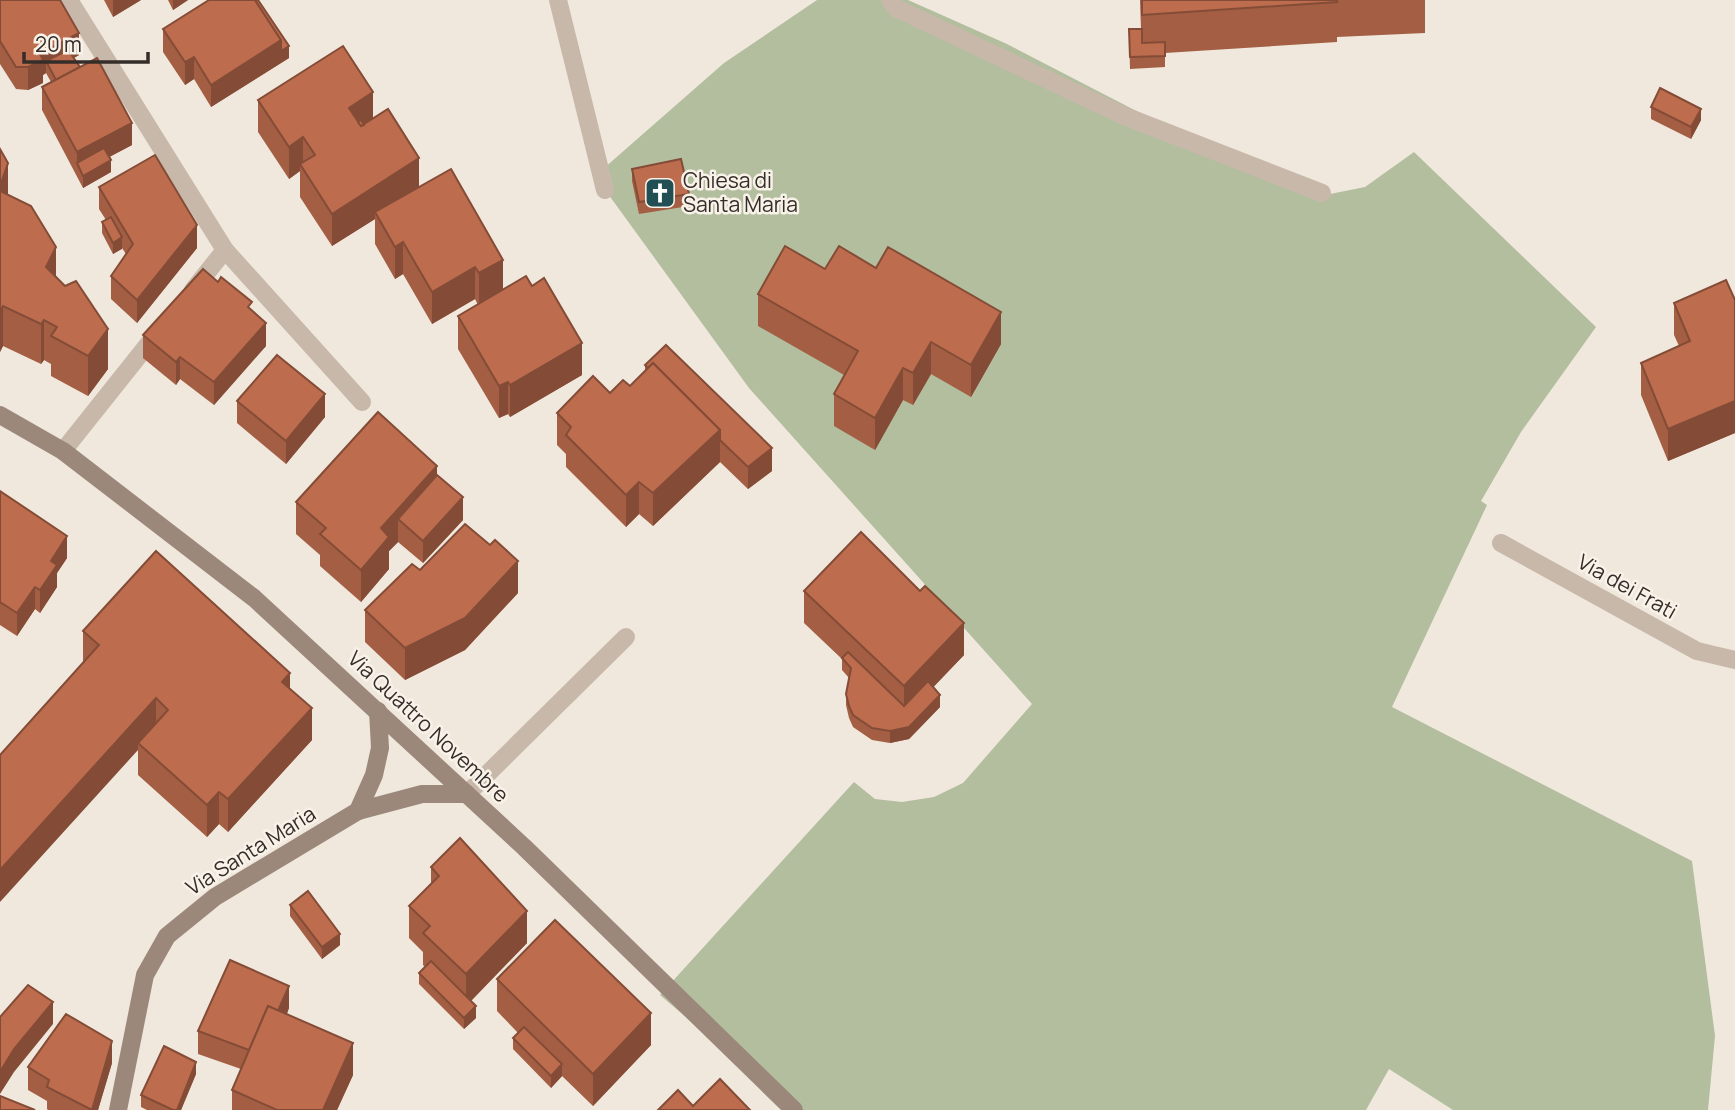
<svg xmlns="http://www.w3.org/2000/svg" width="1735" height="1110" font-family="Manrope,sans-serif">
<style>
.green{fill:#b2be9e}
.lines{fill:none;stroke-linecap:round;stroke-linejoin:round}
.street{stroke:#c8b8aa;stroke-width:18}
.secondary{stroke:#9b887b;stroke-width:18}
.wall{fill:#a35e43}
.shaded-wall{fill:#844c37}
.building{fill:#bd6d4e;stroke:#844c37;stroke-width:2}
.labels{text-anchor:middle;stroke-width:5;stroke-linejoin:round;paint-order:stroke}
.poi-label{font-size:21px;fill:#352d29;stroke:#f8f2e9;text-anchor:start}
.street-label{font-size:21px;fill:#352d29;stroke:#f8f2e9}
</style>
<rect width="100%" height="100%" fill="#f0e8dd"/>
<polygon class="green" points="817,0 908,0 1007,44 1206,147 1330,194 1365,187 1414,152 1596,327 1521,432 1481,501 1487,505 1392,707 1692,861 1715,1036 1708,1110 1453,1110 1389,1069 1366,1110 794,1110 660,995 854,782 875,799 902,802 934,797 963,783 1032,704 749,388 595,176 724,63"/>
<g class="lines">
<g class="street">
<polyline points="69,0 225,250 362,402"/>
<polyline points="558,0 605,190"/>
<polyline points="890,0 896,8 1122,115 1322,193"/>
<polyline points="193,290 225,250"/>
<polyline points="63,451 157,333"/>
<polyline points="1501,543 1697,651 1735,660"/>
<polyline points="467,794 626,637"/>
</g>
<g class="secondary">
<polyline points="0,415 63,451 254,598 524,847 794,1110"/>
<polyline points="358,811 422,794 467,794"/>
<polyline points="118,1110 145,975 167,936 215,897 358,811 374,775 380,748 378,711"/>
</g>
</g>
<g class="wall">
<polygon points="0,0 79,55 74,58 132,145 109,157 111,172 83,188 42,110 42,87 51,82 46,73 43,75 43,83 28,90 16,89 0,64"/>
<polygon points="104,0 141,0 113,17"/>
<polygon points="168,0 188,0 173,10"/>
<polygon points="1140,0 1425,0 1425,33 1337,37 1337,42 1165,53 1165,67 1130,69 1129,29 1141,29"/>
<polygon points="163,29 289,58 211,107 194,79 185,85 163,52"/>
<polygon points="258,100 373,118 419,187 503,290 582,375 510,417 508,414 499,418 458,349 458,316 478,305 475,299 432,324 403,274 395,279 375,244 375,219 332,246 300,197 300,171 289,179 258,132"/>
<polygon points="1651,107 1701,120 1691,139 1651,119"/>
<polygon points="632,169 689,194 689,206 639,214 632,181"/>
<polygon points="99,187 197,248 137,323 111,299 111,276 126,254 122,248 113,254 102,233 102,222 106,220 99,209"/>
<polygon points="8,195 56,276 108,369 88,396 51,376 51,364 44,360 41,364 3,346 0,352"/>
<polygon points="825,269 1001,344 971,397 931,374 913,405 903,400 875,450 834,426 834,394 844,375 758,326 758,294"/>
<polygon points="1735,300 1735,433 1668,461 1641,395 1641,363 1679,346 1674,335 1674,303"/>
<polygon points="252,310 266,346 214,405 180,379 176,385 143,358 143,335"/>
<polygon points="645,365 772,471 748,489 720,462 653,526 639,514 626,527 566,467 566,454 557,445 557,413 630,386 645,371"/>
<polygon points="237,401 325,417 286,464 237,423"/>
<polygon points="437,475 463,520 423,563 398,542 389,551 389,569 361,602 320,566 320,555 296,534 296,502"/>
<polygon points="0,491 67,558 57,573 57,587 40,613 35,609 17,636 0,625"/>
<polygon points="420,570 518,593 465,650 405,680 365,642 365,610"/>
<polygon points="804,591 964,655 933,687 940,707 909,739 890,743 872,740 853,727 849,718 846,705 846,694 849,678 842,670 842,659 804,623"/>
<polygon points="83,631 290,688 312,740 228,832 219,824 207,837 138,775 138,750 83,663"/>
<polygon points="431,867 527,943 471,1001 476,1018 464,1029 419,984 419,973 425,967 423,965 423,952 409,938 409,906 431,884"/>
<polygon points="290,905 340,945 322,959 290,916"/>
<polygon points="497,979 651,1045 593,1106 562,1076 551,1088 513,1049 513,1038 518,1033 497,1011"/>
<polygon points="289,1008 287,1014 353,1075 337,1110 232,1110 232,1090 241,1069 198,1054 198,1031"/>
<polygon points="112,1063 98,1110 48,1110 47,1109 47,1101 28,1090 28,1067"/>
<polygon points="196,1074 181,1110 147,1110 141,1107 141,1095"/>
</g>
<g class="shaded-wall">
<polygon points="113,0 141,0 113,17"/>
<polygon points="173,0 188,0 173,10"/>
<polygon points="79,33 79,55 51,70 46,61 46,73 43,75 43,83 28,90 28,67 40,54"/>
<polygon points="281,40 289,46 289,58 211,107 211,85"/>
<polygon points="194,57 194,79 185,85 185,62"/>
<polygon points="373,92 373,124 354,136 349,108"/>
<polygon points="1701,109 1701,120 1691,139 1691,127"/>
<polygon points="132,123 132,145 81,172 77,163 77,152"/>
<polygon points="303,137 303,169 300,164 300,171 289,179 289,147"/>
<polygon points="419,158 419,190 375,212 375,219 332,246 332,214"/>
<polygon points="111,160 111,172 83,188 83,176"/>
<polygon points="8,163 8,203 0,226 0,186"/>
<polygon points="197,225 197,248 137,323 137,300"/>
<polygon points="122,237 122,249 113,254 113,243"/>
<polygon points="403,242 403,274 395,279 395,247"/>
<polygon points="56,247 56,287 46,267"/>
<polygon points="503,260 503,292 479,305 479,273"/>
<polygon points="475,267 475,299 432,324 432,292"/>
<polygon points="3,306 3,346 0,352 0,312"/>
<polygon points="1001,312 1001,344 971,397 971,365"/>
<polygon points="44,320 44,360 41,364 41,324"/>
<polygon points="266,323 266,346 214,405 214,382"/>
<polygon points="108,329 108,369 88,396 88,356"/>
<polygon points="931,342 931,374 913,405 913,373"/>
<polygon points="582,343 582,375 510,417 510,385"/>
<polygon points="180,357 180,379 176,385 176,362"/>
<polygon points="903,368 903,400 875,450 875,418"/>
<polygon points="508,382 508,414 499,418 499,386"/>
<polygon points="325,394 325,417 286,464 286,441"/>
<polygon points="1735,401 1735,433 1668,461 1668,429"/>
<polygon points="720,430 720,462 653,526 653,493"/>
<polygon points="772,448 772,471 748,489 748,467"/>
<polygon points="437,466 437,498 398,519 398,542 389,551 389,569 361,602 361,570 381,528"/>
<polygon points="639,482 639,514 626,527 626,495"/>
<polygon points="463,497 463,520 423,563 423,541"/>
<polygon points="67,536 67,558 57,573 57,587 40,613 40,590 51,561"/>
<polygon points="518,561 518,593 465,650 405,680 405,648"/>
<polygon points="35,587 35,609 17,636 17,613"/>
<polygon points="964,623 964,655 904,718 904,686"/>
<polygon points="290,673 290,705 282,682"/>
<polygon points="940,695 940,707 909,739 890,743 890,731"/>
<polygon points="156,698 156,730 138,743 138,750 0,902 0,870"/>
<polygon points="312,708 312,740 228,832 228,799"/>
<polygon points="219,792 219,824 207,837 207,805"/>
<polygon points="527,911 527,943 466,1006 466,974"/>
<polygon points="340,934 340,945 322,959 322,947"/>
<polygon points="289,986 289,1008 275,1041 275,1019"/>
<polygon points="53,1002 53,1024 14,1072 0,1094 0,1072 14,1049"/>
<polygon points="476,1006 476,1018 464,1029 464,1018"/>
<polygon points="651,1013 651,1045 593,1106 593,1074"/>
<polygon points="112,1041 112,1063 98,1110 92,1110"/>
<polygon points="353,1043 353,1075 337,1110 323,1110"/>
<polygon points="196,1062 196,1074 181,1110 177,1110"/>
<polygon points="562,1064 562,1076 551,1088 551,1076"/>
</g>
<g class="building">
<polygon points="0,0 60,0 79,33 40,54 43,60 28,67 16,67 0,41"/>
<polygon points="209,0 255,0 281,40 211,85 194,57 185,62 163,29"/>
<polygon points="255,0 258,0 289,46 281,51 281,40"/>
<polygon points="1142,0 1337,0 1337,2 1142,15"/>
<polygon points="1129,29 1142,29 1142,43 1165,42 1165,56 1130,57"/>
<polygon points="343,46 373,92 349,108 361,126 388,109 419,158 332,214 300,164 315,155 303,137 289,147 258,100"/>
<polygon points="68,50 80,67 56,80 46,61"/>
<polygon points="97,58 132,123 77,152 42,87"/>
<polygon points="1660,88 1701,109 1691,127 1651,107"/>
<polygon points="361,120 364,125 361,126 358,122"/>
<polygon points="104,148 111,160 83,176 77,163"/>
<polygon points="0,149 8,163 0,186"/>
<polygon points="155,155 197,225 137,300 111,276 133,244 99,187"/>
<polygon points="681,159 689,194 639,202 632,169"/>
<polygon points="451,169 503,260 479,273 475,267 432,292 403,242 395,247 375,212"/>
<polygon points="0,191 31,206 56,247 46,267 65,286 76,281 108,329 88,356 51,336 57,327 44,320 41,324 3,306 0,312"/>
<polygon points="111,217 122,237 113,243 102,222"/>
<polygon points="785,246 825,269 839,246 876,268 888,247 1001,312 971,365 931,342 913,373 903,368 875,418 834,394 858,351 758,294"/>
<polygon points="203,269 218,282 221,277 252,302 248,307 266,323 214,382 180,357 176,362 143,335"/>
<polygon points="526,276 532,286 544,278 582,343 510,385 508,382 499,386 458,316"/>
<polygon points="1726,280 1735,300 1735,401 1668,429 1641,363 1690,341 1674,303"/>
<polygon points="666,345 772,448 748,467 720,440 720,430 653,363 648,368 645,365"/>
<polygon points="277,355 325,394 286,441 237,401"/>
<polygon points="653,363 720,430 653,493 639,482 626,495 566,435 571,427 557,413 593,376 610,393 623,380 630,386"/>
<polygon points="378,412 437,466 381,528 389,537 361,570 320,534 326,528 296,502"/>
<polygon points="437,475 463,497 423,541 398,519"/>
<polygon points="0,491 67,536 51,561 57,565 40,590 35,587 17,613 0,602"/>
<polygon points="465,524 490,545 495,540 518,561 465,618 405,648 365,610 412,564 420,570"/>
<polygon points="861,532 920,591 925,586 964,623 904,686 804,591"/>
<polygon points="156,551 290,673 282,682 312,708 228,799 219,792 207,805 138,743 168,710 156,698 0,870 0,755 99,645 83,631"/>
<polygon points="848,652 904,706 928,681 940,695 909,727 890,731 872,728 853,715 849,706 846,694 851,668 842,658"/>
<polygon points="460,838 527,911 466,974 423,933 430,926 409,906 439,876 431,867"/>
<polygon points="308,891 340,934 322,947 290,905"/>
<polygon points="555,920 651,1013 593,1074 497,979"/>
<polygon points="230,960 289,986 278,1011 268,1006 249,1050 198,1031"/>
<polygon points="431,961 476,1006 464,1018 419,973"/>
<polygon points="28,985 53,1002 14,1049 0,1072 0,1017"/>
<polygon points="268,1006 353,1043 323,1110 277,1110 232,1090"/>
<polygon points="66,1014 112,1041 92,1110 47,1087 49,1080 28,1067"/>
<polygon points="524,1027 562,1064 551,1076 513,1038"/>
<polygon points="164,1046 196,1062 177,1110 173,1110 141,1095"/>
<polygon points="720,1079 750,1110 658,1110 678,1090 693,1106"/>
<polygon points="0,1096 35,1110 0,1110"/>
</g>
<defs>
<g id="church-square" transform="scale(1.575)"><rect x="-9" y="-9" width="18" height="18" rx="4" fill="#214f54" stroke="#f8f2e9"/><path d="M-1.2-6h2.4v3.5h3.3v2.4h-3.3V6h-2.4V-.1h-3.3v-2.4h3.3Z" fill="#fff"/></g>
</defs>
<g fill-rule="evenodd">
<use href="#church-square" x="660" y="193"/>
</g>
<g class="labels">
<g class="poi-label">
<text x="683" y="188">Chiesa di<tspan x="683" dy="24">Santa Maria</tspan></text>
</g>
<g class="street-label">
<text transform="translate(1627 587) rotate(29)" y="7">Via dei Frati</text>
<text transform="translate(428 727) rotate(43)" y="7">Via Quattro Novembre</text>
<text transform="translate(251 851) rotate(-32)" y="7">Via Santa Maria</text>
</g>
</g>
<path d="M24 52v10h124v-10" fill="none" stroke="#352d29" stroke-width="3.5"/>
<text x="35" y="52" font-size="21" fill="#352d29" stroke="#f8f2e9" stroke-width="5" paint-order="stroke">20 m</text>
</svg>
